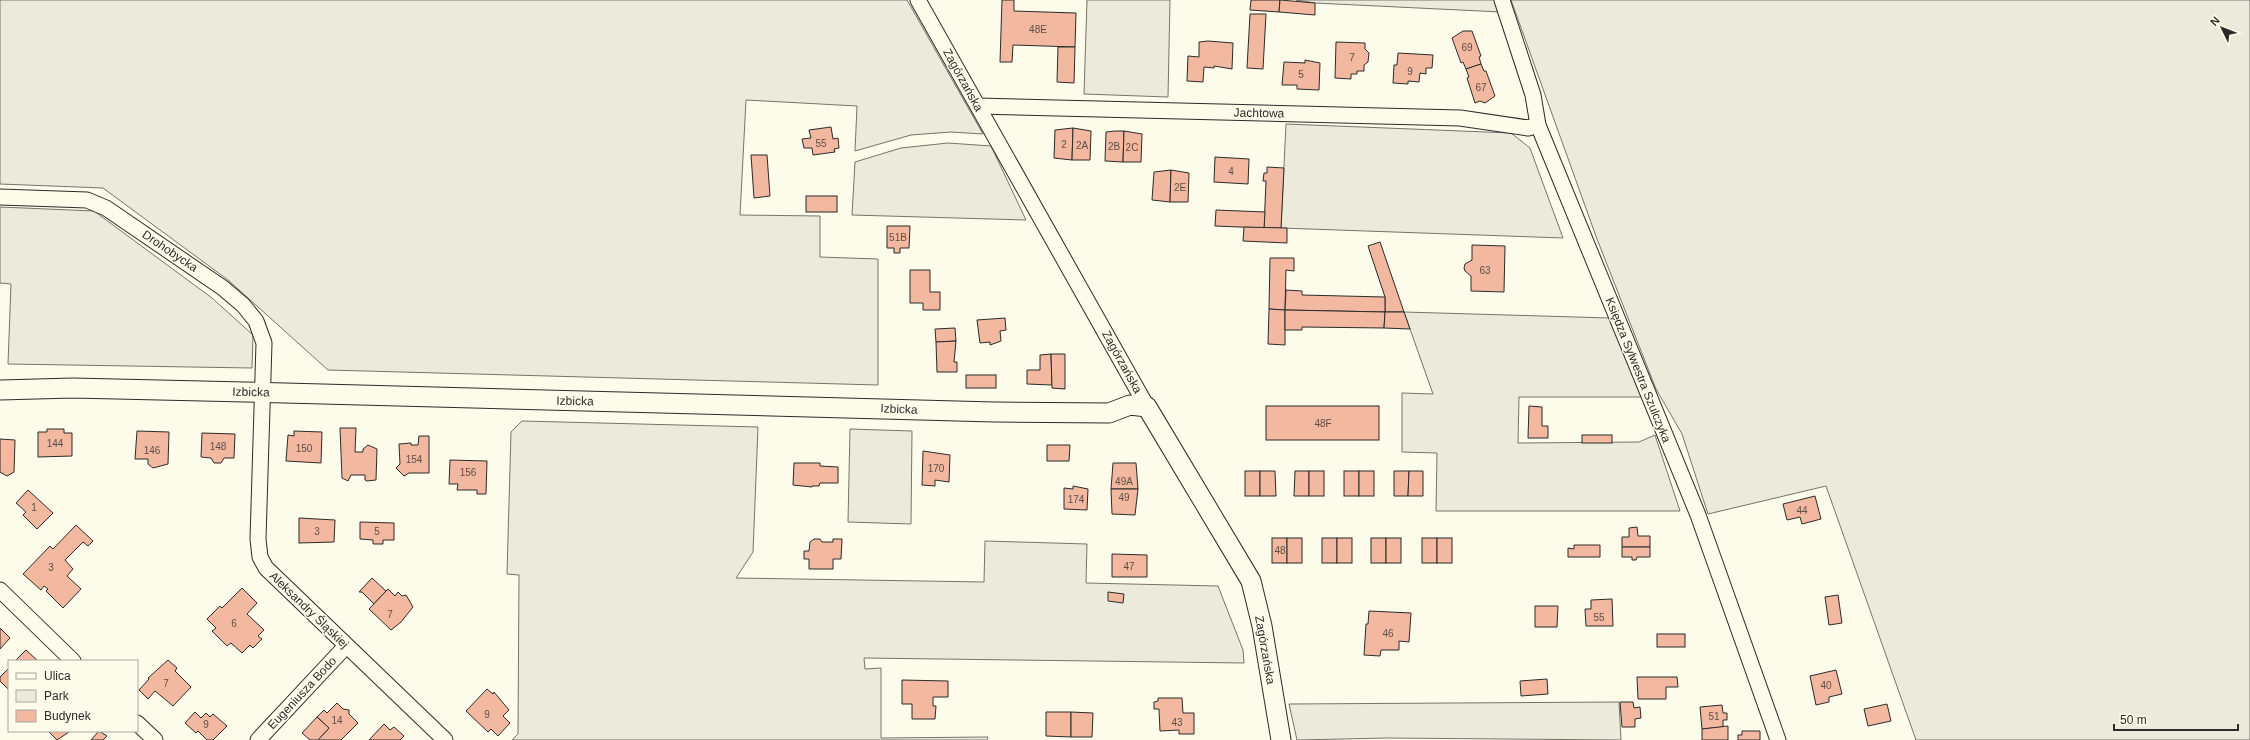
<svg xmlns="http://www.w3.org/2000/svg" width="2250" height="740" font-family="Arial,sans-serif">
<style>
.green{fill:#ecebdb;stroke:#74746e}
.building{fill:#f2b8a0;stroke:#2b2b2b}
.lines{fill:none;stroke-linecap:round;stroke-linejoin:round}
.minor-casing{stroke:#2b2b2b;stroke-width:17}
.tertiary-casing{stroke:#2b2b2b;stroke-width:21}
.minor{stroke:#fdfbea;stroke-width:15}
.tertiary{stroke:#fdfbea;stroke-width:19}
.labels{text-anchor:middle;stroke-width:3;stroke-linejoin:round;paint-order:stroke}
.number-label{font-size:10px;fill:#5d4e48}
.street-label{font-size:12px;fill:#2b2b2b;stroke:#fdfbea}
</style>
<rect width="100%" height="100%" fill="#fdfbea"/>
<g class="green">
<polygon points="0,0 907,0 983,134 951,132 911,135 855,151 857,106 746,100 740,215 820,216 820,257 878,259 878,385 328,370 228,280 103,188 0,184"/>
<polygon points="1087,0 1170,0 1168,97 1084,94"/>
<polygon points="1296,0 1497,0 1501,12 1315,3"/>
<polygon points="1511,0 2250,0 2250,740 1916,740 1826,486 1708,514 1682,434 1656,389 1597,239"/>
<polygon points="1286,124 1511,133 1530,148 1563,238 1281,228"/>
<polygon points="948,143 991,146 1026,220 852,215 855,162 901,148"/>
<polygon points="0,207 94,211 212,298 253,335 252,368 8,364 11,284 0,283"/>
<polygon points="1404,312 1610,318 1641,397 1519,397 1518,443 1639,442 1655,435 1680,511 1436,511 1437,453 1402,452 1402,393 1433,394"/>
<polygon points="522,421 758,427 753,552 736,578 984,582 985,541 1087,544 1086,583 1218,586 1243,650 1244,663 864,658 865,669 881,668 881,738 988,737 987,740 512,740 518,734 519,575 507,574 511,432"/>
<polygon points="850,429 912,431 911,524 848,522"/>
<polygon points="1619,702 1621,740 1387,738 1297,740 1289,704"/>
</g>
<g class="building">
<polygon points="1002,0 1014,0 1014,11 1076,13 1075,47 1013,45 1012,62 1000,62"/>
<polygon points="1251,0 1280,0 1279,12 1250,10"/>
<polygon points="1280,0 1315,3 1315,15 1279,12"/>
<polygon points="1250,14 1266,14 1263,69 1247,68"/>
<polygon points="1463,31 1472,31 1481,56 1479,57 1481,64 1466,69 1463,62 1461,63 1452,38"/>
<polygon points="1208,41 1233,43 1232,69 1214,66 1214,68 1204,67 1203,82 1187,81 1188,56 1199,57 1199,42"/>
<polygon points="1336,42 1365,43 1365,49 1369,53 1368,62 1364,65 1364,71 1357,71 1357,74 1351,74 1351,79 1335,78"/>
<polygon points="1058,47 1075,47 1074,83 1057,82"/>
<polygon points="1398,53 1433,55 1432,68 1426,68 1426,74 1420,73 1419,82 1408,81 1408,84 1393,83 1394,65 1397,65"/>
<polygon points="1305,60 1320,63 1319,90 1297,89 1297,85 1282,85 1284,62 1305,63"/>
<polygon points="1481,64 1484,71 1486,71 1495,96 1485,103 1480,101 1475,103 1467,78 1469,77 1466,69"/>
<polygon points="831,127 833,139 838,138 839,148 834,149 835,152 813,155 812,148 804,148 802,139 811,138 809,130"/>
<polygon points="1073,128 1072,160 1054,158 1055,130"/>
<polygon points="1073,128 1091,131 1090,160 1072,160"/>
<polygon points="1115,131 1124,131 1123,162 1105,161 1106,132"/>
<polygon points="1124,131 1142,134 1141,162 1123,162"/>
<polygon points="751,155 767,155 770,196 754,198"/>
<polygon points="1215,157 1249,159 1248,184 1214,182"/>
<polygon points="1267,167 1284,168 1281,228 1264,228 1266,181 1263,181 1264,173 1267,173"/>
<polygon points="1171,170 1170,202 1152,200 1154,172"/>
<polygon points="1171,170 1189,173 1188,202 1170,202"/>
<rect x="806" y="196" width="31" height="16"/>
<polygon points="1216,210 1265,212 1264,228 1215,226"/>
<polygon points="887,226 910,226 909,248 900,248 900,253 894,253 894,248 887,248"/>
<polygon points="1244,227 1287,228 1287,243 1243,241"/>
<polygon points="1380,242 1404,312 1385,312 1385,297 1368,246"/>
<polygon points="1472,245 1505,246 1504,292 1471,291 1471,276 1465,271 1464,268 1465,264 1472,260"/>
<polygon points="1270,258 1294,258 1294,271 1286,270 1285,310 1269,309"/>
<polygon points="910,270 930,270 930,292 940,292 940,310 923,310 923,303 910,303"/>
<polygon points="1286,290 1302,291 1302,295 1385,297 1385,312 1285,310"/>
<polygon points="1269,309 1285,310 1285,345 1268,344"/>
<polygon points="1285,310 1385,312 1384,328 1302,327 1302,330 1285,330"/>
<polygon points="1385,312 1404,312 1410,329 1384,328"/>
<polygon points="1005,318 1006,330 1000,331 1001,341 990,345 990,342 980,343 977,320"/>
<polygon points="955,328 956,341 936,342 935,329"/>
<polygon points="956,341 954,362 957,362 957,372 937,372 936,342"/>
<polygon points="1051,354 1052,385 1027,384 1027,370 1040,370 1040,355"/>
<polygon points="1051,354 1065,354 1065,389 1052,388"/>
<rect x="966" y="375" width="30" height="13"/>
<rect x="1266" y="406" width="113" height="34"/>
<polygon points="1529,406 1542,407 1542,426 1548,426 1548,438 1528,438"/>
<polygon points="340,428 356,428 355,452 363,452 363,449 368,445 377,449 376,480 367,481 365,480 365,475 351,475 348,481 342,478"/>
<polygon points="47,429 64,429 64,433 72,433 72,456 38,457 38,432 47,432"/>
<polygon points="137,431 169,432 168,464 153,468 148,464 148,459 135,459"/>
<polygon points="294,431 322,432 321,463 286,461 288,435 294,436"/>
<polygon points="202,433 235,434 234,458 224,458 221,463 214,463 211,458 201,457"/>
<rect x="1582" y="435" width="30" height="8"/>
<polygon points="419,436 429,436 429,473 409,473 404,476 396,468 400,464 399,444 411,443 411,445 418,445"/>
<polygon points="0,439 15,440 14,472 7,476 0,472"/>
<polygon points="1047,445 1070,445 1069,461 1047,461"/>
<polygon points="923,451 950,455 949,482 935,480 935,486 922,485"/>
<polygon points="450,460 487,461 486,494 477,494 477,490 457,490 458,484 449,484"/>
<polygon points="794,463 820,463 820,466 838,467 838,483 820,483 819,486 812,486 812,487 793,485"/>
<polygon points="1113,463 1136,463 1138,489 1111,489"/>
<rect x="1245" y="471" width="15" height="25"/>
<polygon points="1260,471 1275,471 1276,496 1260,496"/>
<polygon points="1295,471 1309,471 1309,496 1294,496"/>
<rect x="1309" y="471" width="15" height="25"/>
<rect x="1344" y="471" width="15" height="25"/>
<rect x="1359" y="471" width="15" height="25"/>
<polygon points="1394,471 1409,471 1408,496 1394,496"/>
<polygon points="1409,471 1423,471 1423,496 1408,496"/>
<polygon points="1073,486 1088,489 1087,510 1064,509 1064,488 1073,489"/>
<polygon points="1111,489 1138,489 1135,515 1112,514"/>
<polygon points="28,490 53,513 37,529 23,515 26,512 16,503"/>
<polygon points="1815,496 1821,519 1802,524 1800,517 1787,520 1783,504"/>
<polygon points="299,518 335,520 334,542 299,543"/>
<polygon points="360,522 394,523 394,540 383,540 383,544 373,544 373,540 360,539"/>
<polygon points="76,525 93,541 88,546 83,542 65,560 73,569 67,576 81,589 63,608 46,591 48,589 44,586 41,590 23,574 50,546 53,549"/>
<polygon points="1637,527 1638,536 1650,536 1650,547 1622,547 1622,537 1629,537 1629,528"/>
<rect x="1272" y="538" width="15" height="25"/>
<rect x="1287" y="538" width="15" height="25"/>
<rect x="1322" y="538" width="15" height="25"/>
<rect x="1337" y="538" width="15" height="25"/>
<rect x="1371" y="538" width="15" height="25"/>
<rect x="1386" y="538" width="15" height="25"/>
<rect x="1422" y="538" width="15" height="25"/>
<rect x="1437" y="538" width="15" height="25"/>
<polygon points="814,539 820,539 822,542 833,542 833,539 842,539 841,559 833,559 833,569 809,569 809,559 804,559 804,551 809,551 810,542"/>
<polygon points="1574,545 1600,545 1600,557 1568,557 1568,548 1574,549"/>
<polygon points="1622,547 1650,547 1650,557 1637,557 1636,560 1632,560 1632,557 1622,557"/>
<polygon points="1112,554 1147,555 1147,577 1112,577"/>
<polygon points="372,578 386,591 374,604 362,592 359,592"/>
<polygon points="242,588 257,603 247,614 264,630 258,636 262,639 253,648 250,645 242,653 231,643 227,646 212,631 216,628 207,619 220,606 222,608"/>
<polygon points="388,589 395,596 398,592 402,596 406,595 413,607 401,622 391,630 369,609"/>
<polygon points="1108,592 1124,594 1123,603 1108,601"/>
<polygon points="1838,595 1842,623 1829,625 1825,597"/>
<polygon points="1612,599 1613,626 1586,626 1585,609 1591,609 1591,600"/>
<polygon points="1535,606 1558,606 1557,627 1535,627"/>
<polygon points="1369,611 1411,613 1409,642 1399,641 1399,650 1381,650 1380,656 1364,655 1366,624 1368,624"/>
<polygon points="0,628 10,638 0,649"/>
<rect x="1657" y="634" width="28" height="13"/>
<polygon points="26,650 38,661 15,661"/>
<polygon points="168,660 177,668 175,671 191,687 173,706 155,691 148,699 139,690 149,679 148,678"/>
<polygon points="9,668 9,690 0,681 0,677"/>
<polygon points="1836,670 1842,694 1829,697 1829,702 1816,705 1810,676"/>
<polygon points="1637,677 1677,677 1678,687 1666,687 1666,699 1638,699"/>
<polygon points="1547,679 1548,694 1521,696 1520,681"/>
<polygon points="902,680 948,681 948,697 933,697 933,706 936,706 935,719 912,719 912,704 902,704"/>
<polygon points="487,689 493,694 494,692 509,710 503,716 510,723 498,736 491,729 488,732 466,711"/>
<polygon points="1158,698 1182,698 1183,713 1194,713 1194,734 1179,734 1179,730 1160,731 1159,709 1154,709 1154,702 1158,701"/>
<polygon points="1620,702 1633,702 1634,708 1640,707 1641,718 1635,719 1635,727 1622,727"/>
<polygon points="337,703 343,709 349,710 349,714 358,723 341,740 318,740 329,728 317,717 324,710 327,713"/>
<polygon points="1887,704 1891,721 1868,726 1864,709"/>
<polygon points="1722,705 1723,713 1727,713 1727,720 1723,720 1723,727 1702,729 1700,707"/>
<polygon points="195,712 201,718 206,713 210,717 213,714 227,726 213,740 207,740 198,731 196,733 185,723"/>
<polygon points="1046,712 1071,712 1071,737 1046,736"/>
<polygon points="1071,712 1093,713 1092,737 1071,737"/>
<polygon points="317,717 329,728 318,740 310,740 302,733"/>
<polygon points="384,724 390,730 394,727 404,736 400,740 369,740"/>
<polygon points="1728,726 1728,740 1702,740 1702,729"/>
<polygon points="48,731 69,731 69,732 57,740"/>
<polygon points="99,731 107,736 103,740 91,740"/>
<polygon points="1742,731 1760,731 1760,740 1738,740 1738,735 1742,735"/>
</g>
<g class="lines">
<g class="minor-casing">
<g id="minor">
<polyline points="918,0 1147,407"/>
<polyline points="1502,0 1533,95 1538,125 1698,515 1778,740"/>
<polyline points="978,106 1460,118 1528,128 1538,125"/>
<polyline points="0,197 87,200 106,208 223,288 243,305 256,321 264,343 258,539 260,557 266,568 445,740"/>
<polyline points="0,590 73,661"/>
<polyline points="137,723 155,740"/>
<polyline points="258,740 346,646"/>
</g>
</g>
<g class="tertiary-casing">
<polyline id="tertiary" points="0,390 73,388 285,393 994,412 1109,413 1130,405 1147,407 1251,581 1262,626 1281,740"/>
</g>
<use href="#minor" class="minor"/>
<use href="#tertiary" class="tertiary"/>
</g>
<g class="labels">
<g class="number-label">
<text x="1038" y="33">48E</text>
<text x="1467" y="51">69</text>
<text x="1352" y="61">7</text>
<text x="1410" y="75">9</text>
<text x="1301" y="78">5</text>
<text x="1481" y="91">67</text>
<text x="821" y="147">55</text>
<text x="1064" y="148">2</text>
<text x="1082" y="149">2A</text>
<text x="1114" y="150">2B</text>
<text x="1132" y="151">2C</text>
<text x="1231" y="175">4</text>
<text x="1180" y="191">2E</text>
<text x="898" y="241">51B</text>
<text x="1485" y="274">63</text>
<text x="1323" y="427">48F</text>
<text x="55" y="447">144</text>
<text x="218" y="450">148</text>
<text x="304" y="452">150</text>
<text x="152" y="454">146</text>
<text x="414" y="463">154</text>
<text x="936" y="472">170</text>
<text x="468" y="476">156</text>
<text x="1124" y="485">49A</text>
<text x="1124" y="501">49</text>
<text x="1076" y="503">174</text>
<text x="34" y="511">1</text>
<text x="1802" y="514">44</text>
<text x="317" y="535">3</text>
<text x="377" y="535">5</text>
<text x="1280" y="554">48</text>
<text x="1129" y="570">47</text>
<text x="51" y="571">3</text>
<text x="390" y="618">7</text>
<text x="1599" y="621">55</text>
<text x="234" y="627">6</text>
<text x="1388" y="637">46</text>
<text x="166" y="687">7</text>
<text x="1826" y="689">40</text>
<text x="487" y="718">9</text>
<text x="1714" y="720">51</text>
<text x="337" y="724">14</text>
<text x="1177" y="726">43</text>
<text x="206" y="728">9</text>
</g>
<g class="street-label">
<text transform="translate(963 80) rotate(61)" y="4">Zagórzańska</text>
<text transform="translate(1259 113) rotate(1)" y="4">Jachtowa</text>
<text transform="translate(170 251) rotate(34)" y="4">Drohobycka</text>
<text transform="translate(1122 362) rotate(61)" y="4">Zagórzańska</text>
<text transform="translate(1638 370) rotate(68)" y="4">Księdza Sylwestra Szulczyka</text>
<text transform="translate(251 392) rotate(1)" y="4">Izbicka</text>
<text transform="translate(575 401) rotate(1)" y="4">Izbicka</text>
<text transform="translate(899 409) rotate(2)" y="4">Izbicka</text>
<text transform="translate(309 610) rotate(44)" y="4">Aleksandry Śląskiej</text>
<text transform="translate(1265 650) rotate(80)" y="4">Zagórzańska</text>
<text transform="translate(302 693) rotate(-47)" y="4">Eugeniusza Bodo</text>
</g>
</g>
<rect x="8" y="660" width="130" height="72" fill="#fdfbea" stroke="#a9a89e"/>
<rect x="16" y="673" width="20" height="6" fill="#fdfbea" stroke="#a9a89e"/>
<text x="44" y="680" font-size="12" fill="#2b2b2b">Ulica</text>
<rect x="16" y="690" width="20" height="12" fill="#ecebdb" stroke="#a9a89e"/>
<text x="44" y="700" font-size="12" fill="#2b2b2b">Park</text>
<rect x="16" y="710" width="20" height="12" fill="#f2b8a0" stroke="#a9a89e"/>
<text x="44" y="720" font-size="12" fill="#2b2b2b">Budynek</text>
<g transform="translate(2222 28) rotate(313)" stroke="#fdfbea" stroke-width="3" paint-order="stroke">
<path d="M0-3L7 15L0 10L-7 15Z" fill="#2b2b2b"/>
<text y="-6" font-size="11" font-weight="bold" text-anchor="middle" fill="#2b2b2b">N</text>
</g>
<path d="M2114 724v6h124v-6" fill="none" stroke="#2b2b2b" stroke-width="2"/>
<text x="2120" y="724" font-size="12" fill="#2b2b2b" stroke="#fdfbea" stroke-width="3" paint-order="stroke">50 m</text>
</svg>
